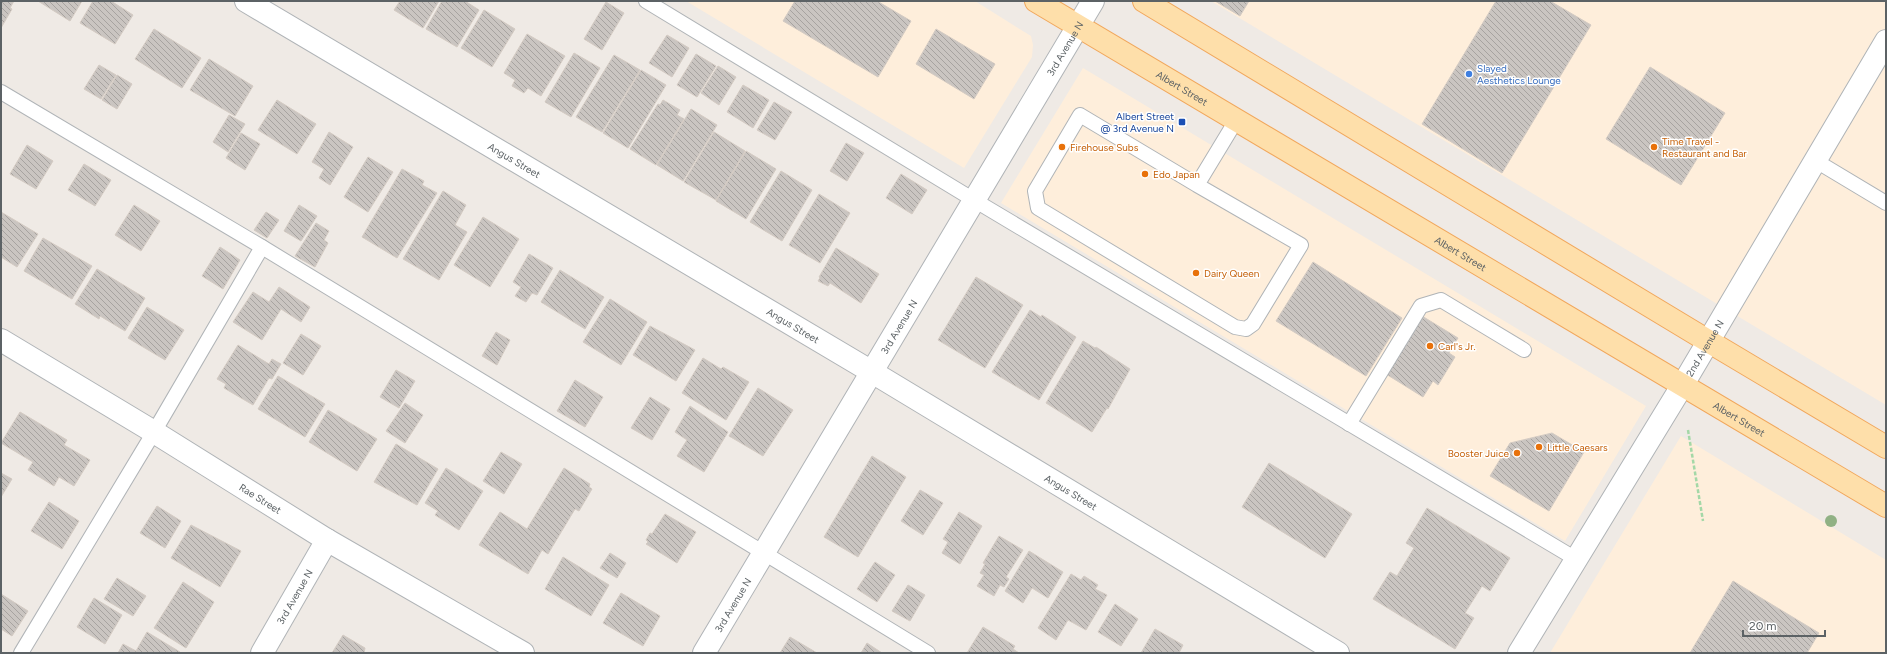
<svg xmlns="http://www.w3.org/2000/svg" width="1887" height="654" font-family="Figtree,sans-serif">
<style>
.commercial{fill:#feeedb}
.building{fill:url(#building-back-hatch);stroke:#d4cbc3}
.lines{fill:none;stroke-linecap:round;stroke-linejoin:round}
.service-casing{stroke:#b0b4b7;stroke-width:16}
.minor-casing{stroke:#b0b4b7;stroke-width:24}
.primary-casing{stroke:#f1a75c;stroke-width:24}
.path{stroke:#a4d8a7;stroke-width:2.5;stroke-dasharray:4 2;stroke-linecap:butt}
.service{stroke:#fff;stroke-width:14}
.minor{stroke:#fff;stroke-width:22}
.primary{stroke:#fedfaa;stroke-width:22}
.tree{fill:#90b184}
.shop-dot{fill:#3f7fe0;stroke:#fff;stroke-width:1.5}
.transit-dot{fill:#1a4fb4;stroke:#fff;stroke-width:1.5}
.food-dot{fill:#e8710a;stroke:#fff;stroke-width:1.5}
.labels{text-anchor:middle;stroke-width:3;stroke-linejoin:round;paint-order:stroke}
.street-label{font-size:10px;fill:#5c6265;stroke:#fff}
.shop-label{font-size:10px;fill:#366cbe;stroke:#fff;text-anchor:start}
.transit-label{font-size:10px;fill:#164399;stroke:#fff;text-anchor:end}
.food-label{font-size:10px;fill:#c56008;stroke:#fff;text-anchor:start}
</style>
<defs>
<pattern id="building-back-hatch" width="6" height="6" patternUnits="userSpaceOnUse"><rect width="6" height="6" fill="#cac5c1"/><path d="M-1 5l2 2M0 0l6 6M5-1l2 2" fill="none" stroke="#a7a3a0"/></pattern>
</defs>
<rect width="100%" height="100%" fill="#efeae5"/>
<g class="commercial">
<polygon points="686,1 975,1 1031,36 1033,45 1032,57 964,168"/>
<polygon points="1211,1 1886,1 1886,405"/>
<polygon points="1083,68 1646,406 1565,541 1001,203"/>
<polygon points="1681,436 1886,560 1886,653 1550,653"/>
</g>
<g class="building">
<polygon points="1,1 14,1 10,8 12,9 1,28"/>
<polygon points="38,1 82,1 70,21"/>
<polygon points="93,1 111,1 133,15 115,44 80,23"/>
<polygon points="400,1 439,1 423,28 394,10"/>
<polygon points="442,1 465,1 479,10 457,47 426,29"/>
<polygon points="795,1 877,1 911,21 878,77 783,21"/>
<polygon points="1215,1 1249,1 1240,16"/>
<polygon points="1496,1 1550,1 1591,25 1502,173 1422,124"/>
<polygon points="606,2 624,13 602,50 584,39"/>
<polygon points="484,10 515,29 492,67 461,48"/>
<polygon points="154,29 201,58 182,88 135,59"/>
<polygon points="936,29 995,64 974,99 916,64"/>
<polygon points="527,34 565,56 541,96 528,88 524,93 512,86 515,80 504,73"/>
<polygon points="667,35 689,48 672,77 649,63"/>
<polygon points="574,53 600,68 571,117 545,102"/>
<polygon points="696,54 716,66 697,97 677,85"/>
<polygon points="614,55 640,70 602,132 576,117"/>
<polygon points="209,59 253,86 235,116 190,90"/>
<polygon points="99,65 116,75 101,99 84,89"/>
<polygon points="718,66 736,77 719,105 701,93"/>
<polygon points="1650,67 1725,113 1681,185 1606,139"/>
<polygon points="641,70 666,85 628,148 603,133"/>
<polygon points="117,75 132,84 117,109 102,100"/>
<polygon points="743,85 769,100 753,128 727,112"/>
<polygon points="277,100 316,124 297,154 258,130"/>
<polygon points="663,100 680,110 677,115 684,119 656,165 630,149 658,104 660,105"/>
<polygon points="774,102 792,112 775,140 757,130"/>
<polygon points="691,109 717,125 683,181 657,165"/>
<polygon points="229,115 245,124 228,152 213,142"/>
<polygon points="329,132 353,147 330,185 319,178 324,169 312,162"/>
<polygon points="714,132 745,151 716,200 684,182"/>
<polygon points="241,133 260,144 245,170 226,158"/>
<polygon points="846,143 864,153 847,181 830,171"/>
<polygon points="27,145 53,161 36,189 10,174"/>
<polygon points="746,151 776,169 746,219 716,201"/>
<polygon points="368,157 393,172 368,212 344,197"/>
<polygon points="84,164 111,180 95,206 68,190"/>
<polygon points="402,169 424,181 422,185 437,193 397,258 362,237"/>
<polygon points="781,171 812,190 782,241 750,222"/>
<polygon points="901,174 927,190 912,214 886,198"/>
<polygon points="443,191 466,205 455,225 467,232 439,280 403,259"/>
<polygon points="819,194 850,213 820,263 789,245"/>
<polygon points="134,205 160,221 141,251 115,235"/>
<polygon points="299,205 317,216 301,241 284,231"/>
<polygon points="1,212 38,234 17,267 1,257"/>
<polygon points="266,212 279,220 267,238 254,230"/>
<polygon points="483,217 519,239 490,287 454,265"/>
<polygon points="316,223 329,231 324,240 328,243 315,267 295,256"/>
<polygon points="43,238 92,266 72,299 24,271"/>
<polygon points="220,247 240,260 223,289 202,276"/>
<polygon points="836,248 879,274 861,303 830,283 828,286 818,281 820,278 819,277"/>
<polygon points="529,254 553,268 537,295 532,293 526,302 515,296 521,287 513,282"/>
<polygon points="1313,262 1402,318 1366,376 1276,321"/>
<polygon points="97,269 145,298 125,331 100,316 99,319 75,304"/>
<polygon points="560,270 604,297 585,329 541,302"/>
<polygon points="976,277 1023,305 985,368 938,340"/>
<polygon points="279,287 310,307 301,322 281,309 262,340 233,322 253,292 269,302"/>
<polygon points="610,299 647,322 621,365 583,342"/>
<polygon points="147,307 184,330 165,360 128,338"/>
<polygon points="1030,310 1041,317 1042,315 1076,337 1039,400 992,372"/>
<polygon points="1422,316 1458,338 1449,353 1455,357 1438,385 1433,381 1423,397 1386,374"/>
<polygon points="650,326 695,350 676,381 633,355"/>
<polygon points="496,332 510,340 497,365 482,356"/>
<polygon points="301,334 321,346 303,375 283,363"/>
<polygon points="1083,341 1095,348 1096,347 1130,369 1108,409 1107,408 1092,432 1046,403"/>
<polygon points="238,345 269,364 272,359 281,364 272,379 269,378 253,405 224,388 226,384 217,379"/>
<polygon points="703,358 721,369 723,367 749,382 726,420 682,393"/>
<polygon points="396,370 415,381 399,408 380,397"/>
<polygon points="278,376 325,404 305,437 258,409"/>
<polygon points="575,380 603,397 585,427 557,411"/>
<polygon points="758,388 793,410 763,456 729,436"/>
<polygon points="650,397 670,409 652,440 631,428"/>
<polygon points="405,403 423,415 405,443 386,431"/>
<polygon points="690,406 728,432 704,472 677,456 687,440 675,432"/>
<polygon points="328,410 377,439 357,471 309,442"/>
<polygon points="20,412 67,440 64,445 90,460 74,486 59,477 54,486 28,470 33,462 1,443"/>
<polygon points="1552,433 1584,452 1549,511 1490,476 1510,443"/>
<polygon points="396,444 438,469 417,505 374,482"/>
<polygon points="501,452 522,464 504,494 483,481"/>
<polygon points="872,456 906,477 858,557 824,537"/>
<polygon points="1269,463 1352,514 1325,558 1242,507"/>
<polygon points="446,468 483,491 459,530 435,515 438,511 425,503"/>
<polygon points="564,468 590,484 589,487 592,489 579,511 575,509 548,554 542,550 528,574 479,545 500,512 527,529"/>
<polygon points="1,473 12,479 1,497"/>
<polygon points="920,490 943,503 923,535 901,521"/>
<polygon points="49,502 79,521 62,549 31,531"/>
<polygon points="157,506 181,521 165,548 140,533"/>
<polygon points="1427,508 1510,558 1490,591 1482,586 1465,613 1474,618 1455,649 1373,599 1390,572 1397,576 1414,548 1406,543"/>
<polygon points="959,512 982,526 960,564 942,553 948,542 943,539"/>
<polygon points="665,514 696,532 677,563 646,544 648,542 646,540 650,533 652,534"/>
<polygon points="191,525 241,551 220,587 171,558"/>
<polygon points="999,536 1023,550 1006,577 1009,579 1004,587 1000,585 994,596 977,586 984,575 980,573 985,564 983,563"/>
<polygon points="1029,551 1063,572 1048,598 1032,588 1023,603 1005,591"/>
<polygon points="610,553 626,563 617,578 600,568"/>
<polygon points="563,557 609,585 591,616 545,589"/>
<polygon points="875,562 895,575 877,602 857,589"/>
<polygon points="1071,574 1081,580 1084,576 1098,585 1095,589 1107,595 1086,630 1068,620 1056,640 1038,628"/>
<polygon points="117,578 146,596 133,616 104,599"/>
<polygon points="1733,581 1819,633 1807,653 1690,653"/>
<polygon points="183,582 214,602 186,648 154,628"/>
<polygon points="908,585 925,595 910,621 892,611"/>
<polygon points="621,593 660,616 643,646 603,623"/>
<polygon points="1,594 28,611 12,636 1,629"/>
<polygon points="94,598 122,615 105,644 77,627"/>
<polygon points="1115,604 1138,619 1121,646 1098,632"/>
<polygon points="983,627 1015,646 1013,649 1019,653 967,653"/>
<polygon points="1155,629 1183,645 1179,653 1141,653"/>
<polygon points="147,632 180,652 179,653 118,653 123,644 136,651"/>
<polygon points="343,635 365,648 364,653 332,653"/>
<polygon points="790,637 817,653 780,653"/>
<polygon points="867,643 882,653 861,653"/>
</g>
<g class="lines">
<g class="service-casing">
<g id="service">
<polyline points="646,1 974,200 1576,559"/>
<polyline points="1,92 262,247 928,653"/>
<polyline points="1816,161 1886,203"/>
<polyline points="1197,185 1301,245 1253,324 1246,329 1235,327 1038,208 1035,191 1080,115 1197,185 1237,119"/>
<polyline points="1349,424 1421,306 1441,300 1524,350"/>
<polyline points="21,653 154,432 262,247"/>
</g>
</g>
<g class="minor-casing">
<g id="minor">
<path id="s1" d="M246 1 872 372 1338 653"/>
<path id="s2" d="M1 340 154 432 327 540 523 653"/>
<path id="s3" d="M262 653 327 540"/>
<path id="s4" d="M704 653 1093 1"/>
<path id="s5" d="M1519 653 1682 386 1886 41"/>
</g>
</g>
<g class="primary-casing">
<g id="primary">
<path id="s6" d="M1036 1 1886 506"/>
<polyline points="1144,1 1708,341 1886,447"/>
</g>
</g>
<polyline class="path" points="1688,430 1703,521"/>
<use href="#service" class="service"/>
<use href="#minor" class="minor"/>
<use href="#primary" class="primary"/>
</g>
<circle class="tree" cx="1831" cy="521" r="6"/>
<circle class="shop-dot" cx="1469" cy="74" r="4"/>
<rect class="transit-dot" x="1178" y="118" width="8" height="8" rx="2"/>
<g class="food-dot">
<circle cx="1062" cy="147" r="4"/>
<circle cx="1654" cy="147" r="4"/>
<circle cx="1145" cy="174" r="4"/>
<circle cx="1196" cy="273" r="4"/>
<circle cx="1430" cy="346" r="4"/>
<circle cx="1539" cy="447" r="4"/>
<circle cx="1517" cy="453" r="4"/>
</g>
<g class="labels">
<g class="street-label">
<text dy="4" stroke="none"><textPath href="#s4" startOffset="704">3rd Avenue N</textPath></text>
<text dy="4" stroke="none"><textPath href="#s6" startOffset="170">Albert Street</textPath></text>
<text dy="4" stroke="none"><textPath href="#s1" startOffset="312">Angus Street</textPath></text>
<text dy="4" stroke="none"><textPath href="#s6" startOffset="494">Albert Street</textPath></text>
<text dy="4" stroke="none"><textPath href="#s1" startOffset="636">Angus Street</textPath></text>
<text dy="4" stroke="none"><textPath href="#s4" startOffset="380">3rd Avenue N</textPath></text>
<text dy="4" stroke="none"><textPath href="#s5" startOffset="357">2nd Avenue N</textPath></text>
<text dy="4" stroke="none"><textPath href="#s6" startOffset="818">Albert Street</textPath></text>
<text dy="4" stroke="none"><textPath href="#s1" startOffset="960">Angus Street</textPath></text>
<text dy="4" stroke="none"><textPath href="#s2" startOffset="304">Rae Street</textPath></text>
<text dy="4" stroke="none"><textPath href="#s3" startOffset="65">3rd Avenue N</textPath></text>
<text dy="4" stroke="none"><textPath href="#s4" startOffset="56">3rd Avenue N</textPath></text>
</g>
<g class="shop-label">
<text x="1477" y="72">Slayed<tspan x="1477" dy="12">Aesthetics Lounge</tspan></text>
</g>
<g class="transit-label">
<text x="1174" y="120">Albert Street<tspan x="1174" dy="12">@ 3rd Avenue N</tspan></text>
</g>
<g class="food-label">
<text x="1662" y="145">Time Travel -<tspan x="1662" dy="12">Restaurant and Bar</tspan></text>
<text x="1070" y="151">Firehouse Subs</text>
<text x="1153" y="178">Edo Japan</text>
<text x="1204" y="277">Dairy Queen</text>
<text x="1438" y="350">Carl's Jr.</text>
<text x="1547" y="451">Little Caesars</text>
<text x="1509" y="457" text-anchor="end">Booster Juice</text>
</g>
</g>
<rect width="1887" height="654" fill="none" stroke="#5c6265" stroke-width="4"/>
<path d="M1743 630v6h82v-6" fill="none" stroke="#5c6265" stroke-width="2"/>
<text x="1749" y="630" font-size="12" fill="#5c6265" stroke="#ffffff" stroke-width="3" paint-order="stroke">20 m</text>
</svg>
